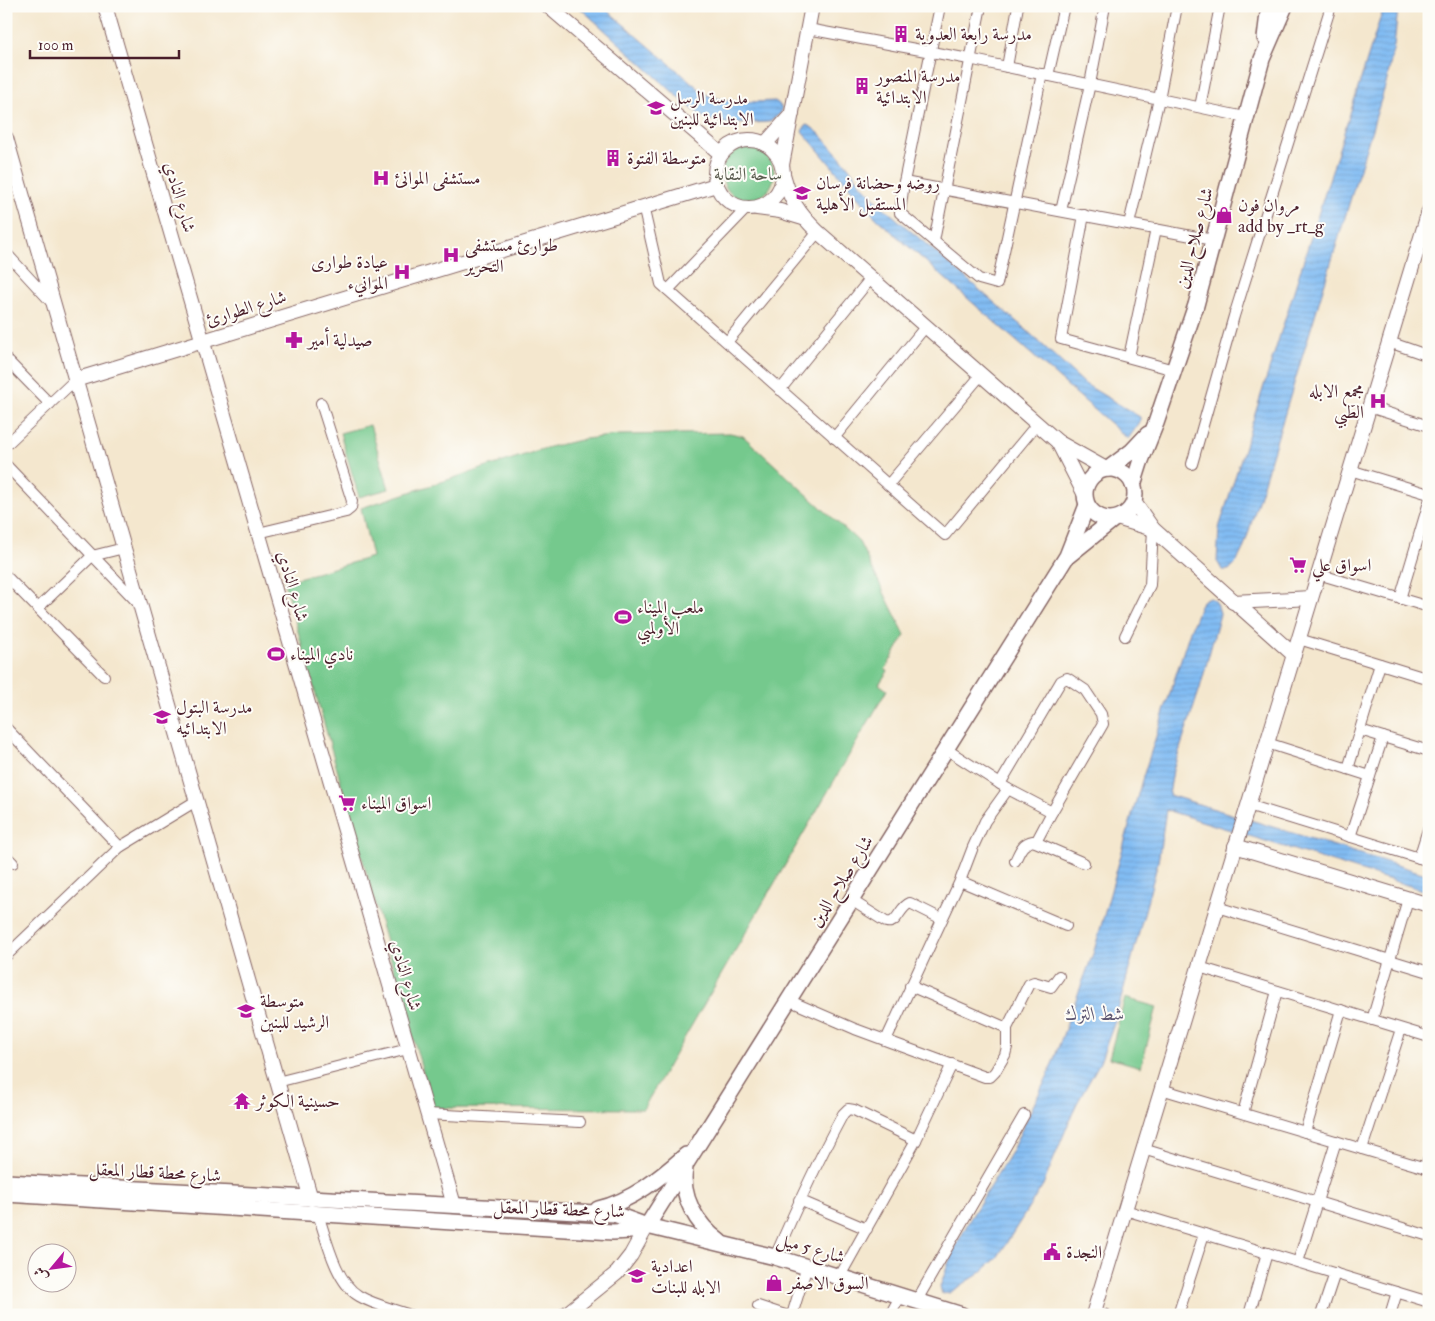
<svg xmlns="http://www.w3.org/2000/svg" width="1435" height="1321" font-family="'IM FELL Double Pica',Amiri,serif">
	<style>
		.garden { fill: #74c98d; stroke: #5f745c }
		.water { fill: url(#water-rules); stroke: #666e8f }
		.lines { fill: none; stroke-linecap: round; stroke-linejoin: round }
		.street-casing { stroke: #866564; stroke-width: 12 }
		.secondary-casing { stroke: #866564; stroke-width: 16 }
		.primary-casing { stroke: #866564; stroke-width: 18 }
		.street { stroke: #fff; stroke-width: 10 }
		.secondary { stroke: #fff; stroke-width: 14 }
		.primary { stroke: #fff; stroke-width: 15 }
		.labels { text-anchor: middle; stroke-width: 4; stroke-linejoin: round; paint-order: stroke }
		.poi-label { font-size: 18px; fill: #4a1f2b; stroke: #fdfcf7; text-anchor: start }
		.park-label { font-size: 18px; fill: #595a4d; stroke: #fdfcf7 }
		.street-label { font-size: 18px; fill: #4a1f2b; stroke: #fdfcf7 }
		.water-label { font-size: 19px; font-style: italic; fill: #5d5671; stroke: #fdfcf7 }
	</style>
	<defs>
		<pattern id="water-rules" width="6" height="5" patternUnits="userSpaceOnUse" patternTransform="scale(1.25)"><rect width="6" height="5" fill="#81bcf3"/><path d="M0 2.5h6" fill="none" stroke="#71a1d0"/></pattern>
	</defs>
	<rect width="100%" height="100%" fill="#fdfcf7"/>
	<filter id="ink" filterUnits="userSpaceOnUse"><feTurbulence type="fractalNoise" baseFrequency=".02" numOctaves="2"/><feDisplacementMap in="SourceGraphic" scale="10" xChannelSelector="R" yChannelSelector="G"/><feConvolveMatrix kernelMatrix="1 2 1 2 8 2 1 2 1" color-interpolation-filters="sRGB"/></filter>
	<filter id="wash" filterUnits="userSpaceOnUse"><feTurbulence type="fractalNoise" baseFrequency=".0096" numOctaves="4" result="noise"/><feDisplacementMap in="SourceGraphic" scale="20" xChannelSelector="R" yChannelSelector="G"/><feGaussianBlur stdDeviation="1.12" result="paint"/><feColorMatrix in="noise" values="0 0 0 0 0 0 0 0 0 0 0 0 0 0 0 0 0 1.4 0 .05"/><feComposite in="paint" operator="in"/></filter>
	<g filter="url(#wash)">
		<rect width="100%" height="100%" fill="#f4e7ce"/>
		<g class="garden">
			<circle cx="748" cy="174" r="26"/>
			<path d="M370 425 389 489 359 497 340 433Z"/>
			<path d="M730 433 743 436 859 542 905 635 885 670 888 671 879 684 887 690 643 1109 433 1108 284 582 372 557 361 508 549 447 585 439 619 435Z"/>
			<path d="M1125 998 1157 1007 1141 1067 1109 1058Z"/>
		</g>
		<g class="water">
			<path d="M578 6H602L705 94C728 104 751 102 775 101L779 104 782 109 781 113 769 122 736 124 723 123 706 119 686 104Z"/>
			<path d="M1384 6H1397L1398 9 1394 46 1387 80 1244 547 1237 561 1229 570H1222L1217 561 1219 528Z"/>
			<path d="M806 125 810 126 820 134 848 166 862 185 884 208 1024 328 1085 384 1140 417V422L1128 439 876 218 802 131Z"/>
			<path d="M1207 598C1217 598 1218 605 1220 614L1200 688 1173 770 1169 795 1429 875V892L1166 810 1158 862 1115 1021 1100 1062 1076 1105 1043 1185 997 1258 979 1274 949 1293 942 1294 940 1287 951 1256 970 1219 1011 1152 1048 1075 1094 951 1142 780 1190 631 1202 601Z"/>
		</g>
	</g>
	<g filter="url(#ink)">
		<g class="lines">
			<g class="street-casing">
				<g id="street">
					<path d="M940 6 904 182 900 213 979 279 997 284 1042 74"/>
					<path d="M808 29 969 59 1245 117"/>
					<path d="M1007 67 1018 6"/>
					<path d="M1048 76 1064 6"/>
					<path d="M1200 107 1220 6"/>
					<path d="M904 182 1213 240"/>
					<path d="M643 206 661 284 945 535 1037 424"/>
					<path d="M1061 211 1090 84 1105 6"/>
					<path d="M1084 215 1061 339 1174 370"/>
					<path d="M1129 224 1159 99 1177 6"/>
					<path d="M934 241 981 6"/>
					<path d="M6 253 53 304"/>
					<path d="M668 290 746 209"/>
					<path d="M727 342 818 232"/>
					<path d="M1389 342 1429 356"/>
					<path d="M1129 357 1156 229"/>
					<path d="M6 359 50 404"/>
					<path d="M780 390 871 278"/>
					<path d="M1369 407 1429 426"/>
					<path d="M834 438 926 326"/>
					<path d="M6 445 75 380"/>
					<path d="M1192 464 1234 316 1331 6"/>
					<path d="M6 465 140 605"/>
					<path d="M1350 470 1429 494"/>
					<path d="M888 485 981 375"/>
					<path d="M258 533 346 512 351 508 352 501 321 403"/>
					<path d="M1318 574 1429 607"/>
					<path d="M6 576 104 676"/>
					<path d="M1400 599 1429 502"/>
					<path d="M38 608 92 556 124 548"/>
					<path d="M1125 636 1150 585 1153 529"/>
					<path d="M1299 639 1429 679"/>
					<path d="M6 728 120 847"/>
					<path d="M1360 730 1429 751"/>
					<path d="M1267 743 1370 776"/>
					<path d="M946 749 1008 789 1052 812"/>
					<path d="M1348 769 1380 664"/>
					<path d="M1000 784 1061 681 1067 678 1085 690 1101 714 1103 724 1052 812 1036 842"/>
					<path d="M1248 805 1429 861"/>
					<path d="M1350 837 1383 737"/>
					<path d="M6 856 13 863"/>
					<path d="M1419 858 1429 826"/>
					<path d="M1015 861C1020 851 1022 843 1033 841L1084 863"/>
					<path d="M960 881 1066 926"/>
					<path d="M851 900 886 922C898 925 899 907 910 903L942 919"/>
					<path d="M1217 907 1429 972"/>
					<path d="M6 956 120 847 196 801"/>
					<path d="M1199 967 1429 1037"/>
					<path d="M910 986 1007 1028"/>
					<path d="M788 1000 855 1029 985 1077H990L995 1072 1005 1055 1007 1047V1028L1029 984 1034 982 1051 987 1059 976"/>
					<path d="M1372 1020 1408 899"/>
					<path d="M886 1040 960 881 973 847 985 821 1008 789"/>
					<path d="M277 1082 408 1049"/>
					<path d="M1161 1089 1429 1169"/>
					<path d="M1243 1113 1277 991"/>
					<path d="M427 1114 580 1122"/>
					<path d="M1305 1132 1341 1010"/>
					<path d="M1143 1149 1429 1236"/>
					<path d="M1362 1149 1401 1029"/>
					<path d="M1425 1168 1429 1157"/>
					<path d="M799 1200 867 1229"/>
					<path d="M1125 1210 1429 1302"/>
					<path d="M318 1214C326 1238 336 1283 359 1296 374 1305 394 1309 410 1315"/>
					<path d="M775 1257C796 1208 818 1160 843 1114L848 1109 854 1110 916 1140"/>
					<path d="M1298 1262 1336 1141"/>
					<path d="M840 1276 916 1140 952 1064"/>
					<path d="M917 1300 1024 1115"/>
					<path d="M758 1306 785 1315"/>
					<path d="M1094 1311 1106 1315"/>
					<path d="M792 1315 807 1266"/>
					<path d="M890 1315 901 1295"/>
					<path d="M1178 1315 1204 1234"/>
					<path d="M1249 1315 1267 1253"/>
					<path d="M1321 1315 1335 1273"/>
					<path d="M1390 1315 1397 1292"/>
				</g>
			</g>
			<g class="secondary-casing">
				<g id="secondary">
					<path d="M105 6 454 1205"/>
					<path d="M548 6 721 154"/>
					<path d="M6 138 311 1199"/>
					<circle cx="749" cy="174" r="34"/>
					<path d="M765 144 792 114"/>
					<path d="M782 165 812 6"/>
					<path d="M783 174C790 200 798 213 818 232L1058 442 1106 469"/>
					<path d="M757 208 780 211 803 218"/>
					<path d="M75 380 716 185"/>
					<path d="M1058 442 1084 493"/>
					<path d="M1134 502 1153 529 1294 655"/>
					<path d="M1117 518 1153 529"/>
					<path d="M1233 602 1311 598"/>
					<path d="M1235 846 1429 905"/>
					<path d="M565 1315 617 1273 631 1255 647 1226"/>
					<path d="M1093 1315 1429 211"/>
				</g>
			</g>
			<g class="primary-casing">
				<g id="primary">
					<path d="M1265 38 1269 6"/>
					<circle cx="1110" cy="494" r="25"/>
					<path d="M1108 469 1132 451 1148 434"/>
					<path d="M1133 485 1140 463 1156 423 1196 305 1262 59 1285 6"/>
					<path d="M1068 556 1114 519"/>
					<path d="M685 1167C680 1197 696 1224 720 1242"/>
					<path d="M6 1182 614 1214 647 1226 775 1257 962 1315"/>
					<path d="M6 1194 613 1232 630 1231 647 1226"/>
					<path d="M598 1209C632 1201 660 1178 686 1155"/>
					<path d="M647 1226 1067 556 1087 505"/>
				</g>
			</g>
			<use href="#street" class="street"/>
			<use href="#secondary" class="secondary"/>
			<use href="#primary" class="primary"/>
		</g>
	</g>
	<defs>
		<g id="building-bare" transform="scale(1.35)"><path d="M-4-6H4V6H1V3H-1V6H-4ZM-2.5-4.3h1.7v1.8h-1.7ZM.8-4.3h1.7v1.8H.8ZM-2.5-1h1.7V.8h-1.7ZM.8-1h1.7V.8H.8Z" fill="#b5179e" stroke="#fdfcf7" stroke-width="2.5" paint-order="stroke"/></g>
		<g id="school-bare" transform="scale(1.35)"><path d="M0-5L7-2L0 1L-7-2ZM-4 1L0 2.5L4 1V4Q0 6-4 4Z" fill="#b5179e" stroke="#fdfcf7" stroke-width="2.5" paint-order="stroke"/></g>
		<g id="hospital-bare" transform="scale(1.35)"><path d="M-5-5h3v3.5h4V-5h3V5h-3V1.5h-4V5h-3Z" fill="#b5179e" stroke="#fdfcf7" stroke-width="2.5" paint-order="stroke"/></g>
		<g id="shop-bare" transform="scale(1.35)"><path d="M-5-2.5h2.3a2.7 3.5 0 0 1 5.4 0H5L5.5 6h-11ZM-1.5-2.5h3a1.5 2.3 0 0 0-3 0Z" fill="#b5179e" stroke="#fdfcf7" stroke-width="2.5" paint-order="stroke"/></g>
		<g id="pharmacy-bare" transform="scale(1.35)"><path d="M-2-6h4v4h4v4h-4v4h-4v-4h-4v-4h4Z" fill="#b5179e" stroke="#fdfcf7" stroke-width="2.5" paint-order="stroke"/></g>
		<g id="supermarket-bare" transform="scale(1.35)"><path d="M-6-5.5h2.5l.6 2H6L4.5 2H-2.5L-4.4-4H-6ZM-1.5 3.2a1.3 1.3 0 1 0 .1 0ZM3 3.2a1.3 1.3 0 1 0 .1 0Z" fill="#b5179e" stroke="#fdfcf7" stroke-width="2.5" paint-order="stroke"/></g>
		<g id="stadium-bare" transform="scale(1.35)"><path d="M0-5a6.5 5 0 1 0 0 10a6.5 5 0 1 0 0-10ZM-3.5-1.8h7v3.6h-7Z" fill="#b5179e" stroke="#fdfcf7" stroke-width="2.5" paint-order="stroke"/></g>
		<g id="temple-bare" transform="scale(1.35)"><path d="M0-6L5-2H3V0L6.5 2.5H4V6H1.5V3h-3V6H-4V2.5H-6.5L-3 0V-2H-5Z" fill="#b5179e" stroke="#fdfcf7" stroke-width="2.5" paint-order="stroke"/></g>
		<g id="civic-bare" transform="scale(1.35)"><path d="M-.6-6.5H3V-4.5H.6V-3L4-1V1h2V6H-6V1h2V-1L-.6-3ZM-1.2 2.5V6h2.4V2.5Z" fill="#b5179e" stroke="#fdfcf7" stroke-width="2.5" paint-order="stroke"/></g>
	</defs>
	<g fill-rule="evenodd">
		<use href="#building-bare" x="901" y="34"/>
		<use href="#building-bare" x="862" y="86"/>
		<use href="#school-bare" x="656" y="108"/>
		<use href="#building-bare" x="613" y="158"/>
		<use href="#hospital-bare" x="381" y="178"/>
		<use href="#school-bare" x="802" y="193"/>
		<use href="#shop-bare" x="1224" y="215"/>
		<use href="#hospital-bare" x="451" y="255"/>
		<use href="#hospital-bare" x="402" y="272"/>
		<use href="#pharmacy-bare" x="294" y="340"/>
		<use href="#hospital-bare" x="1378" y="401"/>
		<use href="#supermarket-bare" x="1298" y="565"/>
		<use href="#stadium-bare" x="623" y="617"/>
		<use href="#stadium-bare" x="276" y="654"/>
		<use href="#school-bare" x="162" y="717"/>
		<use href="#supermarket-bare" x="347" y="803"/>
		<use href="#school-bare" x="246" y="1011"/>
		<use href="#temple-bare" x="242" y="1101"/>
		<use href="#civic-bare" x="1052" y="1252"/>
		<use href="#school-bare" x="637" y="1276"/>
		<use href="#shop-bare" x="774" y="1283"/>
	</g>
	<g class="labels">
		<g class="poi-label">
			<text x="915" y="40">مدرسة رابعة العدوية</text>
			<text x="876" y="82">مدرسة المنصور<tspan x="876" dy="21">الابتدائية</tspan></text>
			<text x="670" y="104">مدرسة الرسل<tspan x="670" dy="21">الابتدائية للبنين</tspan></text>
			<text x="627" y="164">متوسطة الفتوة</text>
			<text x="395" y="184">مستشفى الموانئ</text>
			<text x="816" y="189">روضه وحضانة فرسان<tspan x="816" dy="21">المستقبل الأهلية</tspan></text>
			<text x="1238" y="211">مروان فون<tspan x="1238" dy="21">add by _rt_g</tspan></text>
			<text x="465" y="251">طوارئ مستشفى<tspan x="465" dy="21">التحرير</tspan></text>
			<text x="388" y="268" text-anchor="end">عيادة طوارى<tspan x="388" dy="21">الموانيء</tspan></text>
			<text x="308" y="346">صيدلية أمير</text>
			<text x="1364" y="397" text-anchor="end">مجمع الابله<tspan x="1364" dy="21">الطبي</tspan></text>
			<text x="1312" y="571">اسواق علي</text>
			<text x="637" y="613">ملعب الميناء<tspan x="637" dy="21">الأولمبي</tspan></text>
			<text x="290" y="660">نادي الميناء</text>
			<text x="176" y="713">مدرسة البتول<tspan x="176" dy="21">الابتدائيه</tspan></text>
			<text x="361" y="809">اسواق الميناء</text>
			<text x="260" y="1007">متوسطة<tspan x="260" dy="21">الرشيد للبنين</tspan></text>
			<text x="256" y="1107">حسينية الكوثر</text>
			<text x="1066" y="1258">النجدة</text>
			<text x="651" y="1272">اعدادية<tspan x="651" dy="21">الابله للبنات</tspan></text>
			<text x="788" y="1289">السوق الاصفر</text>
		</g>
		<g class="park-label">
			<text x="748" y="180">ساحة النقابة</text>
		</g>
		<g class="street-label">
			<text transform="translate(180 197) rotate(74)" y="6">شارع النادي</text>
			<text transform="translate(1194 238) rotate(-75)" y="6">شارع صلاح الدين</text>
			<text transform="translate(246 308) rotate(-17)" y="6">شارع الطوارئ</text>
			<text transform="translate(293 586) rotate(74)" y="6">شارع النادي</text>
			<text transform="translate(841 881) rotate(-58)" y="6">شارع صلاح الدين</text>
			<text transform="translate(406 975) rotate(74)" y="6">شارع النادي</text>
			<text transform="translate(155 1172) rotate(3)" y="6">شارع محطة قطار المعقل</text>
			<text transform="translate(559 1209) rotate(2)" y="6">شارع محطة قطار المعقل</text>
			<text transform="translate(811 1248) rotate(16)" y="6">شارع 5 ميل</text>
		</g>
		<g class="water-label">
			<text x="1095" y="1020">شط الترك</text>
		</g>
	</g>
	<rect width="1435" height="1321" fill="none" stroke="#fdfcf7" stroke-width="25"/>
	<g transform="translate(52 1268) rotate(241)"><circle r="24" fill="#fdfcf7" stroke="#b5a4a5"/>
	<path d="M0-4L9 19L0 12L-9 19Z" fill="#b5179e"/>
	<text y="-8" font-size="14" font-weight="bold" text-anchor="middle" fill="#4a1f2b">ش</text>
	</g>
	<path d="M30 50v8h149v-8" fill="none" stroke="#4a1f2b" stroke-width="2.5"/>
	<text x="38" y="50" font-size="15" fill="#4a1f2b" stroke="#fdfcf7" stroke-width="4" paint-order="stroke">100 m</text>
</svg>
